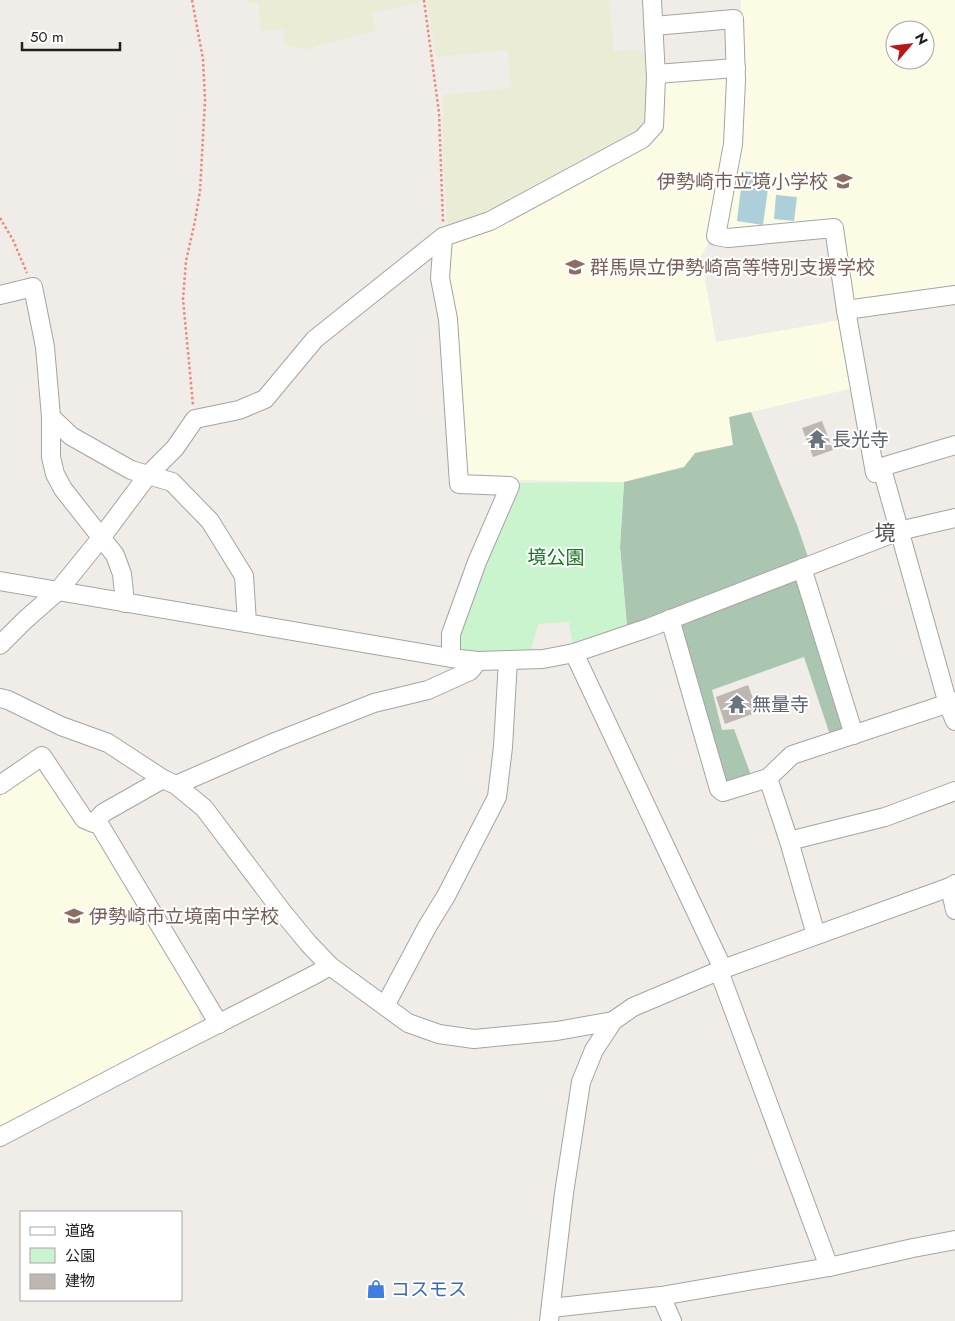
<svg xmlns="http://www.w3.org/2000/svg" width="955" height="1321" font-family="Jost,'Noto Sans JP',sans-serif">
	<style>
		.education { fill: #fcfce5; fill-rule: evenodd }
		.farmland { fill: #eaecd5 }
		.cemetery { fill: #abc6b0 }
		.park { fill: #caf4ce }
		.water { fill: #adcfd9 }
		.building { fill: #bdb6b1 }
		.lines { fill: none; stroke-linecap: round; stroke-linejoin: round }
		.minor-casing { stroke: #a4a4a4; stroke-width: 20 }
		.path { stroke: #ec897d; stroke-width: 2.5; stroke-dasharray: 2.5 2.5; stroke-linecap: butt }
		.minor { stroke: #fff; stroke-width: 18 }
		.labels { text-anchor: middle; stroke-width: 4; stroke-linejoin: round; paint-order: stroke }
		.education-label { font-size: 19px; fill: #785e54; stroke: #fff; text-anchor: start }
		.worship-label { font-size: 19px; fill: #5b616d; stroke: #fff; text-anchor: start }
		.park-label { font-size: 19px; fill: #187520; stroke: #fff }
		.shop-label { font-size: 19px; fill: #366cbe; stroke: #fff; text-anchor: start }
		.quarter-label { font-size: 21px; fill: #535353; stroke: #fff }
	</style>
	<rect width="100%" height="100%" fill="#f0ede8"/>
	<g class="education">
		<path d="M741 0H955V288L851 301 838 221 724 231ZM895 30H925V60H895Z"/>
		<path d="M728 74 727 147 710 240 701 256 716 342 841 320 853 388 730 417 733 445 695 453 684 467 624 482 463 479 445 278 449 242 661 79Z"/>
		<path d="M39 763 99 833 197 999 201 1025 0 1132V790Z"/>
	</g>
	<g class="farmland">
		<path d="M247 0H418V3L372 13 376 31 307 49 285 45 282 29 261 31 258 2 248 3Z"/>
		<path d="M427 0H609L614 51 651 50V123L506 211 448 230 443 163V95L511 88 507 50 436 57Z"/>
	</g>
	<g class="cemetery">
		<path d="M751 412 797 525 808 557 627 627 620 547 624 482 684 467 695 453 733 445 729 417Z"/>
		<path d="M800 575 850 733 831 738 804 657 712 690 722 730 734 729 752 778 724 788 674 625Z"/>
	</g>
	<path class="park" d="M624 482 620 547 627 627 573 648 569 622 538 624 530 654 460 653 457 632 516 483Z"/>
	<g class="water">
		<path d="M743 171 770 174 763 225 737 221Z"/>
		<path d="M776 195 797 197 794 221 774 219Z"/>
	</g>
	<g class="building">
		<path d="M822 421 833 450 813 457 802 428Z"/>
		<path d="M748 685 758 712 725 724 716 697Z"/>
	</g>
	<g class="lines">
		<g class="minor-casing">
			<g id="minor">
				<path d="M654 26 734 19 736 80 733 144 716 236 728 238 834 228 846 310"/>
				<path d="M656 74 736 68"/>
				<path d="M443 237 440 278 448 319 459 484 510 486 477 562 451 634V658"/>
				<path d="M0 295 33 287 45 347 51 417V457L55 474 63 489 115 555 122 574 125 603"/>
				<path d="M955 295 846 310 875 473 882 469 948 704 955 721"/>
				<path d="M51 417 71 436 131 470 172 482 210 521 244 576 247 623"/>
				<path d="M882 469 885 466 955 445"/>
				<path d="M802 568 854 735"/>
				<path d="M0 581 451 658 478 661 543 659 574 653 648 628 899 531 955 518"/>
				<path d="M670 619 719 789 723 792 768 778"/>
				<path d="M0 645 25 620 58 591 101 538 148 475 175 448 195 419 239 410 265 399 315 339 443 237 490 221 642 139 654 126 656 78 652 0"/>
				<path d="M574 653 723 969"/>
				<path d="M0 698 8 700 61 726 108 743 163 779 176 785 204 808 281 910 308 943 330 966 408 1023 439 1034 474 1039 557 1031 613 1021"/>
				<path d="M0 785 42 756 84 819 91 822 99 824 219 1024"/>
				<path d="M176 785 275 742 374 703 428 690 470 671 478 661"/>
				<path d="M94 823 103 813 163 779"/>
				<path d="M789 841 885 817 955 791"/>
				<path d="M950 887 955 910"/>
				<path d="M816 935 789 841 768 778 792 755 955 701"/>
				<path d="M719 971 829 1267"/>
				<path d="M385 1006 427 927 446 896 497 797 503 747 508 660"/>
				<path d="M0 1137 145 1061 314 975 330 966"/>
				<path d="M661 1296 672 1321"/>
				<path d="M551 1308 661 1296 829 1267 913 1248 955 1240"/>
				<path d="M549 1321 564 1193 581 1082 594 1050 613 1021 633 1007 723 969 950 887 955 884"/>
			</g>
		</g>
		<g class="path">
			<path d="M192 0 203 59 205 100 200 191 195 221 186 261 183 299 193 405"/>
			<path d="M424 0 439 113 443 222"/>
			<path d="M0 218 13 240 27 273"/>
		</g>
		<use href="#minor" class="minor"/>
	</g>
	<defs>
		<g id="school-bare" transform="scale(1.5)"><path d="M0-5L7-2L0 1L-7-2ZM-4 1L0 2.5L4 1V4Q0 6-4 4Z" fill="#8d6e63" stroke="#fff" stroke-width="2.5" paint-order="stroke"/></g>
		<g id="temple-bare" transform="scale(1.5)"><path d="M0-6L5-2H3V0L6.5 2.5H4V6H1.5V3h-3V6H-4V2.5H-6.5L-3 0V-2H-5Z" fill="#6b7280" stroke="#fff" stroke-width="2.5" paint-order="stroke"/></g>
		<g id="shop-bare" transform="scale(1.5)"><path d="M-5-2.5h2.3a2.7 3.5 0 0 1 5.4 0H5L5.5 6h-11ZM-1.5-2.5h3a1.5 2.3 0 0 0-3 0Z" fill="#3f7fe0" stroke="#fff" stroke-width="2.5" paint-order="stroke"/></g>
	</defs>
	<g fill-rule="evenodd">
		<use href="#school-bare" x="843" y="181"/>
		<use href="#school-bare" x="575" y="267"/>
		<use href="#temple-bare" x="817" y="439"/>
		<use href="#temple-bare" x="737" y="704"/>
		<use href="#school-bare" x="74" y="916"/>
		<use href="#shop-bare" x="376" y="1289"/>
	</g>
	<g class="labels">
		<g class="education-label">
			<text x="828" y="188" text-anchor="end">伊勢崎市立境小学校</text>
			<text x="590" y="274">群馬県立伊勢崎高等特別支援学校</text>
			<text x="89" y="923">伊勢崎市立境南中学校</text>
		</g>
		<g class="worship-label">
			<text x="832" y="446">長光寺</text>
			<text x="752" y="711">無量寺</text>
		</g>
		<g class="park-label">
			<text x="556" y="564">境公園</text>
		</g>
		<g class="shop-label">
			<text x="391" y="1296">コスモス</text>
		</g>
		<g class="quarter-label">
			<text x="885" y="540">境</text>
		</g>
	</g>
	<rect x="20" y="1211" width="162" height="90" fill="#ffffff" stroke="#a6a6a6"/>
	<rect x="30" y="1227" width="25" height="8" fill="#ffffff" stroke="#a6a6a6"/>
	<text x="65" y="1236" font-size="15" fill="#202020">道路</text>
	<rect x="30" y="1248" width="25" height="15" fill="#caf4ce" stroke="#a6a6a6"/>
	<text x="65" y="1261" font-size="15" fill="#202020">公園</text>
	<rect x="30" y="1274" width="25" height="15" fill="#bdb6b1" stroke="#a6a6a6"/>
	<text x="65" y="1286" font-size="15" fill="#202020">建物</text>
	<g transform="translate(910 45) rotate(62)"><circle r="24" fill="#ffffff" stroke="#a6a6a6"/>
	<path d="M0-4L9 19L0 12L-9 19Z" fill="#bb1615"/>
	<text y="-8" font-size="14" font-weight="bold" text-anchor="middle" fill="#202020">N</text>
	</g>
	<path d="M22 42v8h98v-8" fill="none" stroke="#202020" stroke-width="2.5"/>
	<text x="30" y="42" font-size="15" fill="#202020" stroke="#ffffff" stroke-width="4" paint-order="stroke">50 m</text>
</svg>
